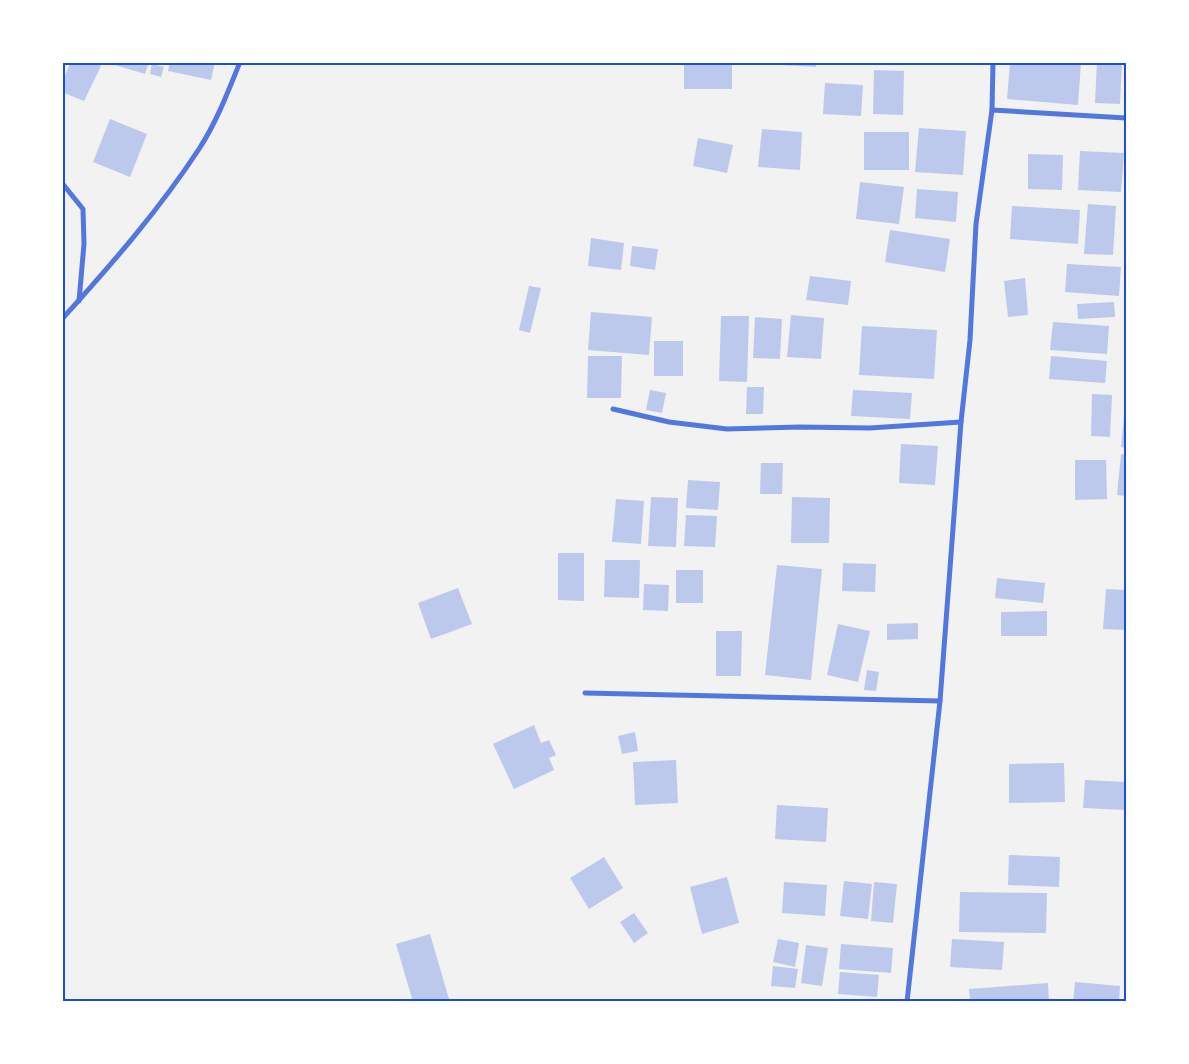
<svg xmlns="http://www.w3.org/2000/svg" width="1189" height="1064" font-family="'Exo 2',sans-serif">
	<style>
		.building { fill: #bdc9ec }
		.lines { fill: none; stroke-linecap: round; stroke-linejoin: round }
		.minor { stroke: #5277de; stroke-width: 5 }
		.neatline { fill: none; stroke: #1d4ed8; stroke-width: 2 }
	</style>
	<rect width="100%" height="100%" fill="#f2f2f2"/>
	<g class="building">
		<path d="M71 62H93L101 66 84 101 62 92V82Z"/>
		<path d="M116 62H149L145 74 115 65Z"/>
		<path d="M170 62H215L211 80 168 71Z"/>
		<rect x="684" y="62" width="48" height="27"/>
		<path d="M766 62H816V67L766 64Z"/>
		<path d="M1010 62H1081L1078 105 1007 99Z"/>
		<path d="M1097 62H1122L1120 104 1095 103Z"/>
		<path d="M152 64 164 67 161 77 150 74Z"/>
		<path d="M874 70 904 71 903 115 873 114Z"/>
		<path d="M825 83 863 85 861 116 823 114Z"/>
		<path d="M110 119 147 134 130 177 93 162Z"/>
		<path d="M919 128 966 131 963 175 915 172Z"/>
		<path d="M762 129 802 132 800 170 758 167Z"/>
		<rect x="864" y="132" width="45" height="38"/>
		<path d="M698 138 733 145 727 173 693 166Z"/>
		<path d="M1080 151 1124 153 1121 192 1078 190Z"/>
		<path d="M1028 154 1063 155 1062 190 1028 189Z"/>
		<path d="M860 182 904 187 899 224 856 219Z"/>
		<path d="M917 189 958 192 956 222 915 218Z"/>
		<path d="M1088 204 1116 206 1113 255 1084 254Z"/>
		<path d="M1012 206 1080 210 1078 244 1010 239Z"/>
		<path d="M890 230 950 239 945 272 885 262Z"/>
		<path d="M591 238 624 243 621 270 588 266Z"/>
		<path d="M632 246 658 249 655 270 630 266Z"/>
		<path d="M1067 264 1121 267 1119 296 1065 292Z"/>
		<path d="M810 276 851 281 848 305 806 300Z"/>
		<path d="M1025 278 1028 315 1008 317 1004 281Z"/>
		<path d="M529 286 541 288 530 333 519 330Z"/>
		<path d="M1114 302 1115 317 1078 319 1077 304Z"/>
		<path d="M591 312 652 317 649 355 588 350Z"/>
		<path d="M791 315 824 318 821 359 787 357Z"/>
		<path d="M721 316H749L747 382 719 381Z"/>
		<path d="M755 317 782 319 780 359 753 358Z"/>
		<path d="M1053 322 1109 326 1107 354 1050 350Z"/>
		<path d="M862 326 937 330 934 379 859 375Z"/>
		<rect x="654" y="341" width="29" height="35"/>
		<path d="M588 356H622L621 398H587Z"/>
		<path d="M1051 356 1107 361 1105 383 1049 379Z"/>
		<path d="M747 387H764L763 414H746Z"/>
		<path d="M650 390 666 393 662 413 646 410Z"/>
		<path d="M853 390 912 393 910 419 851 416Z"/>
		<path d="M1092 394 1112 395 1110 437 1091 436Z"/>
		<path d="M1125 405H1126V448L1121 447Z"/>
		<path d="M901 444 938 446 935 485 899 483Z"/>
		<path d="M1121 454 1126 455V496L1117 495Z"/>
		<path d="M1075 460H1106L1107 499 1075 500Z"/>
		<path d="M761 463H783L782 494H760Z"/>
		<path d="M688 480 720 482 718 510 686 508Z"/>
		<path d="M651 497 678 498 676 547 648 546Z"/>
		<path d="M792 497 830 498 829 543H791Z"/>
		<path d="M616 499 644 501 641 544 612 542Z"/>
		<path d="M686 515 717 516 715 547 684 546Z"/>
		<path d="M558 553H584V601L558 600Z"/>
		<path d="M605 560H640L639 598 604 597Z"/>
		<path d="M843 563 876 564 875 592 842 591Z"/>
		<path d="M777 565 822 569 811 680 765 675Z"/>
		<rect x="676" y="570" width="27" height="33"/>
		<path d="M997 578 1045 583 1043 603 995 598Z"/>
		<path d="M644 584 669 585 668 611 643 610Z"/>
		<path d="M458 588 472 624 431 639 418 603Z"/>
		<path d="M1106 589 1126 590V630L1103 629Z"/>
		<path d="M1047 611V636H1001V612Z"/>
		<path d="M918 623V639L887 640V624Z"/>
		<path d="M838 624 870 631 858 682 827 675Z"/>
		<path d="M716 631H742L741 676H716Z"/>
		<path d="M867 670 879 672 876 691 864 690Z"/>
		<path d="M534 725 541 743 549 740 556 755 549 758 554 770 514 789 493 744Z"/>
		<path d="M635 732 638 751 622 754 618 736Z"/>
		<path d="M676 760 678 803 635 805 633 762Z"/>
		<path d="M1064 763 1065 802 1009 803V764Z"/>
		<path d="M1085 780 1126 782V810L1083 808Z"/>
		<path d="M777 805 828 808 826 842 775 839Z"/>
		<path d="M1009 855 1060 857 1059 887 1008 885Z"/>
		<path d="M604 857 623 888 589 909 570 878Z"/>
		<path d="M727 877 739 923 702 934 690 887Z"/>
		<path d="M844 881 872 884 868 919 840 916Z"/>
		<path d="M784 882 827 885 825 916 782 913Z"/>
		<path d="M874 882 897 884 893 923 871 921Z"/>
		<path d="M960 892 1047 893 1046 933 959 932Z"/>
		<path d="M634 913 648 933 634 943 620 922Z"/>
		<path d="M430 934 449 999 440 1002H413L396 944Z"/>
		<path d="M778 939 799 943 795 967 773 962Z"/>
		<path d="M952 939 1004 942 1002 970 950 967Z"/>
		<path d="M841 944 893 948 891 973 839 969Z"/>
		<path d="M806 945 828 948 822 986 801 983Z"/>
		<path d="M773 966 798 969 795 988 771 986Z"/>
		<path d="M840 972 879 975 877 997 838 994Z"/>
		<path d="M1075 982 1120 986 1119 1002H1073Z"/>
		<path d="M1048 983 1049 1002H970L969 989Z"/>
	</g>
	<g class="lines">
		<g class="minor">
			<path d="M992 110 1126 118"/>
			<path d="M62 183 83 209 84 244 79 301"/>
			<path d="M62 319C111 265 159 210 199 149 216 123 228 92 240 62"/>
			<path d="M613 409 669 422 727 429 800 427 870 428 961 422"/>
			<path d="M585 693 940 701"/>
			<path d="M907 1002 940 701 961 422 970 340 976 224 992 110 993 62"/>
		</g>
	</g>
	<rect width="1189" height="1064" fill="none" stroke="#ffffff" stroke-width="128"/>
	<rect x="64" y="64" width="1061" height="936" class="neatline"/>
</svg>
